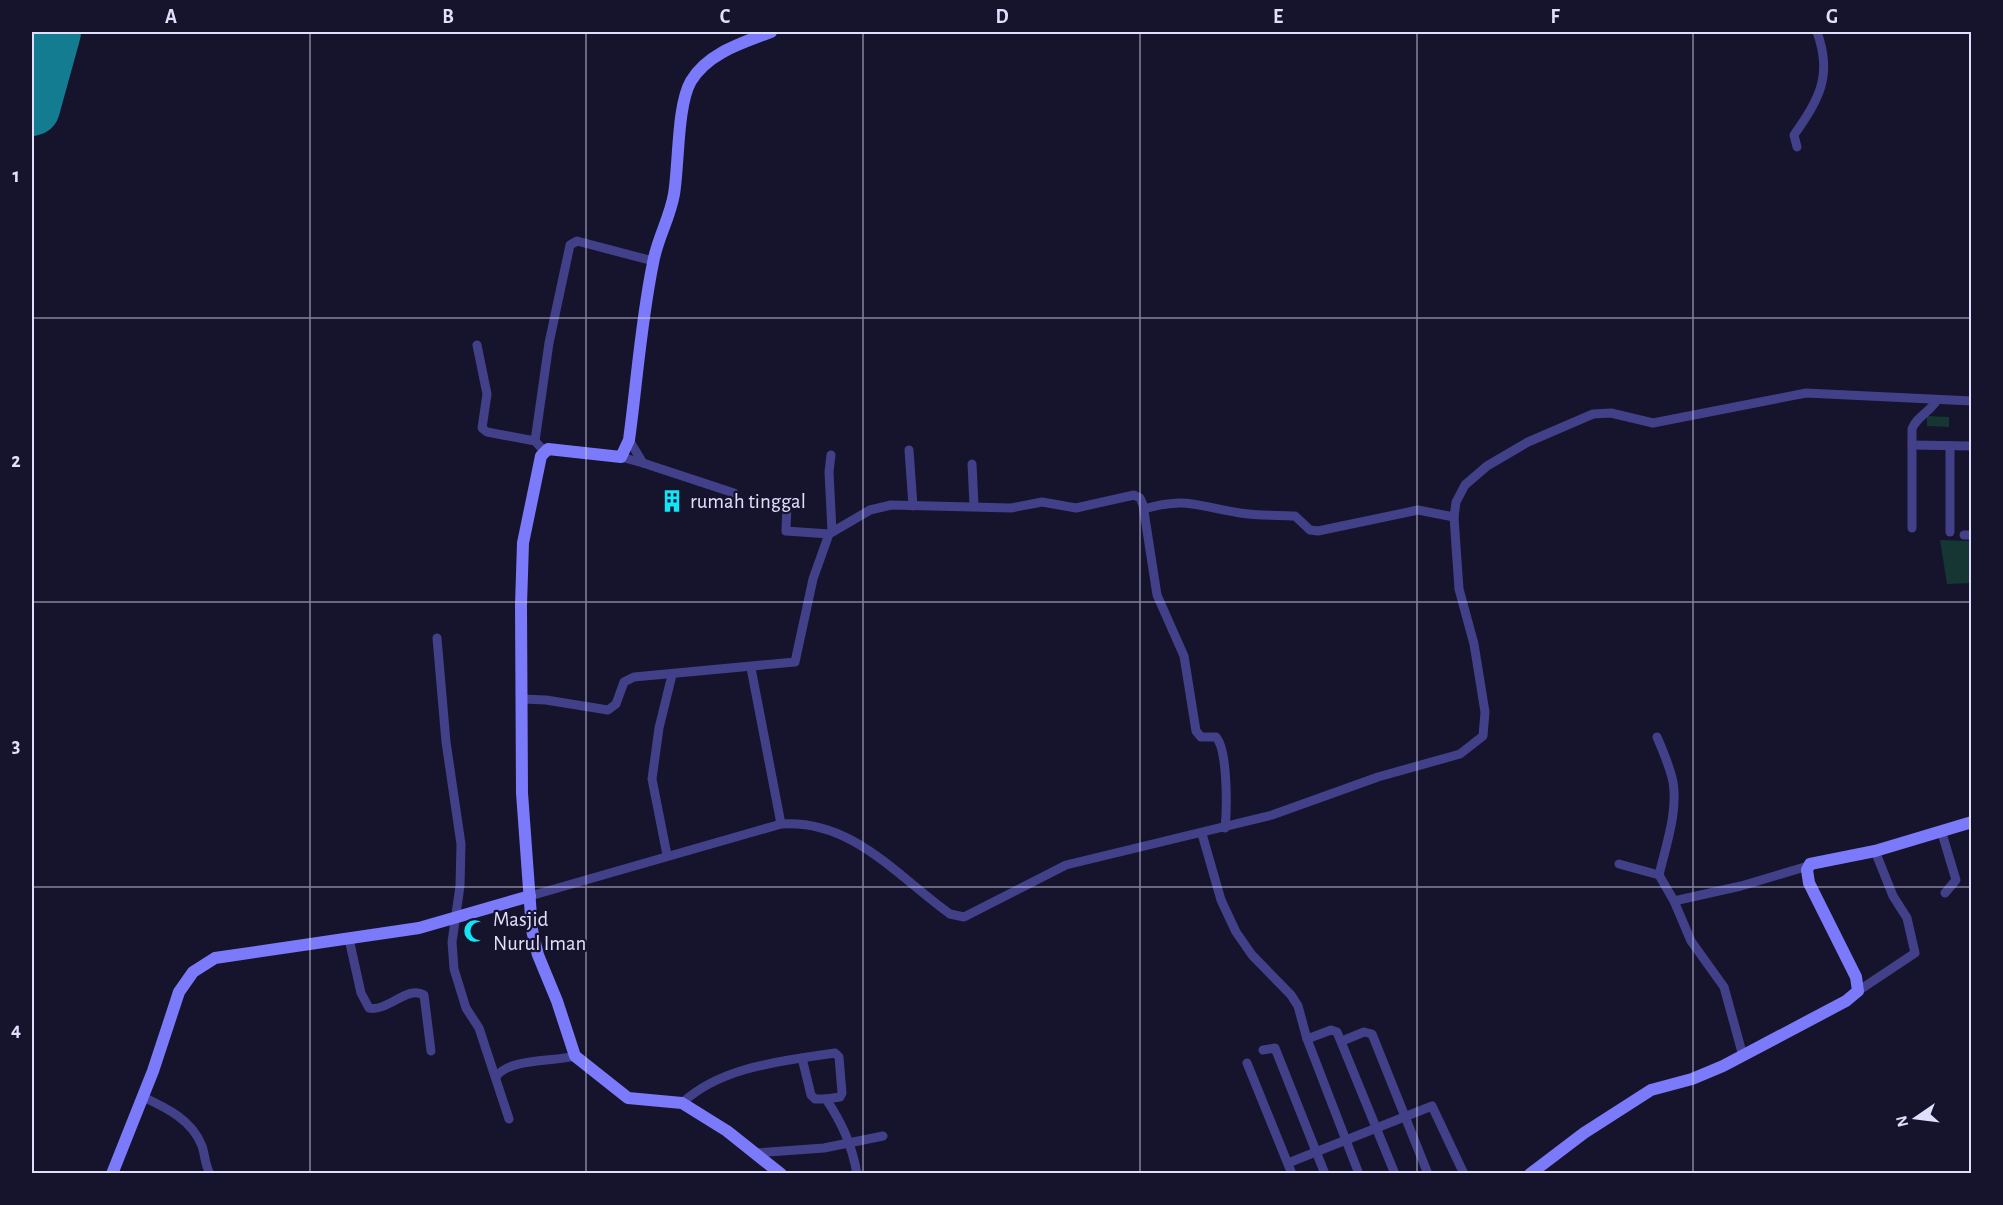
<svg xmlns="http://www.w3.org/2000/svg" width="2003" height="1205" font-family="'Alegreya Sans',sans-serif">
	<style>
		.green { fill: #163634 }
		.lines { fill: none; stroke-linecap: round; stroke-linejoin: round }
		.taxiway { stroke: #147c91; stroke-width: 22 }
		.runway { stroke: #147c91; stroke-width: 56 }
		.street { stroke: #414089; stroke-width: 9 }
		.secondary { stroke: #7a7afa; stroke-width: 12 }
		.grid { fill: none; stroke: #e1dffe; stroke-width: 1.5; stroke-opacity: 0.55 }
		.labels { text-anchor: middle; stroke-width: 4.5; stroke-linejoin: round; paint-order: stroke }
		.poi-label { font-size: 21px; fill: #e1dffe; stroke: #16132c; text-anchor: start }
		.neatline { fill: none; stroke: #e1dffe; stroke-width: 2 }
		.grid-label { font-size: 20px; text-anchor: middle; font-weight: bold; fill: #e1dffe }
	</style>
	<rect width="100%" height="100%" fill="#16132c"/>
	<g class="green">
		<path d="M1927 416 1949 417V427L1927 426Z"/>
		<path d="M1940 540 1971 541V583L1947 584Z"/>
	</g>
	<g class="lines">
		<path class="taxiway" d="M45 32 48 48"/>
		<path class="runway" d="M32 108 53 32"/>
		<g class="street">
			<path d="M1797 147 1794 135C1819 99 1833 76 1817 32"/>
			<path d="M477 345 487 394 482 428 487 432 535 441 544 451"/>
			<path d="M629 440 643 463 734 493"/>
			<path d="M535 441 549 343 570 245 577 241 653 261"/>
			<path d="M1912 445 1972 446"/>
			<path d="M1950 446V532"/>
			<path d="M909 450 913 506"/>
			<path d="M831 455 829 472 832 531"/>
			<path d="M621 457 643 463"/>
			<path d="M972 464 974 505"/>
			<path d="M787 503 786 531 829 534"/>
			<path d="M1144 509C1188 496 1198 507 1240 513 1258 516 1277 515 1295 516L1310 530 1318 531 1418 510 1454 517"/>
			<path d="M1912 528V429C1916 417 1930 412 1937 400"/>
			<path d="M1964 535H1972"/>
			<path d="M437 638 446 742 461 844 460 886 452 942 454 969 466 1008 479 1028 509 1119"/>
			<path d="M751 668 781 824"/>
			<path d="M523 699 546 700 608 710 616 704 624 682 634 677 795 662 813 579 829 534 870 510 891 505 1011 508 1042 502 1076 508 1134 495 1140 498 1143 505 1157 595 1184 656 1196 731 1201 737H1216C1228 750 1227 810 1225 828"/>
			<path d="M1657 737C1663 751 1670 767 1673 782 1678 812 1666 845 1659 875"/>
			<path d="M1941 830 1956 880 1945 893"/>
			<path d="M1202 834 1221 900 1236 932 1252 955 1291 995 1298 1006 1307 1039 1359 1174"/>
			<path d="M667 855 652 779 659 728 672 675"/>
			<path d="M1619 864 1659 875 1674 901 1741 886 1808 866"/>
			<path d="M530 896 781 824C852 819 897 876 950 914L964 917 1066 865 1272 815 1378 777 1460 754 1483 736 1485 712 1474 644 1459 589 1454 517 1456 502 1465 485 1487 466 1528 442 1593 414 1611 413 1653 423 1806 393 1972 401"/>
			<path d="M1674 901 1691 941 1724 987 1743 1056"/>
			<path d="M349 939 361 993 369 1008C388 1012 407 985 424 995L431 1051"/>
			<path d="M1858 991 1915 953 1907 918 1893 896 1875 851"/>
			<path d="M1307 1039 1331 1030 1337 1032 1395 1174"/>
			<path d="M1342 1041 1364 1032 1372 1034 1428 1174"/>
			<path d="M1263 1050 1275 1048 1325 1174"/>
			<path d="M802 1058 811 1095 815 1099H826C842 1123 852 1145 857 1174"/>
			<path d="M1247 1063 1292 1174"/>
			<path d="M496 1077C508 1058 553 1062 575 1056"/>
			<path d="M143 1097C167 1108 192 1120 202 1146 205 1155 205 1165 210 1174"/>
			<path d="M682 1103C722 1066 783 1061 835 1053L839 1057 842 1093 840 1097 826 1099"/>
			<path d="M756 1153 824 1148 883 1136"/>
			<path d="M1288 1163 1432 1106 1464 1174"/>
		</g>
		<g class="secondary">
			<path d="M771 32C742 43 708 53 691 81 677 105 679 164 674 194 670 218 657 239 653 263 641 321 637 381 629 440L621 457 548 449 541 456 523 543 521 605 522 793 532 930 538 955 557 1001 575 1056 628 1098 682 1103 727 1131 781 1174"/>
			<path d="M112 1174 153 1071 179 992 193 972 215 958 419 928 530 896"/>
			<path d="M1530 1174 1584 1133 1651 1090 1692 1079 1723 1066 1846 1001 1858 991 1856 977 1809 883 1807 870 1810 864 1875 851 1972 822"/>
		</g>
	</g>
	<path class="grid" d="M310 32V1174M586 32V1174M863 32V1174M1140 32V1174M1417 32V1174M1693 32V1174M32 318H1972M32 602H1972M32 887H1972"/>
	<defs>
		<g id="building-bare" transform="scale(1.8)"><path d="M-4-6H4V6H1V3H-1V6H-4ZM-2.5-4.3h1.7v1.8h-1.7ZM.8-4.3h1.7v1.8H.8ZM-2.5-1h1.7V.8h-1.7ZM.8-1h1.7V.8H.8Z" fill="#13e5f6" stroke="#16132c" stroke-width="2.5" paint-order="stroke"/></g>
		<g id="mosque-bare" transform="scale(1.8)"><path d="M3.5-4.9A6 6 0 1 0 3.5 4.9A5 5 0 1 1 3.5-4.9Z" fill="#13e5f6" stroke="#16132c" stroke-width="2.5" paint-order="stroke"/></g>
	</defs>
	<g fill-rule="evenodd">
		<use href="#building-bare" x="672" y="501"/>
		<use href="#mosque-bare" x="475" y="931"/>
	</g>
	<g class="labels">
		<g class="poi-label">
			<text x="690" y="508">rumah tinggal</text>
			<text x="493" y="926">Masjid<tspan x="493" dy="24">Nurul Iman</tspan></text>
		</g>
	</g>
	<rect width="2003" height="1205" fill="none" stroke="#16132c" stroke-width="66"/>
	<g transform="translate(1916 1118) rotate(256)" stroke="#16132c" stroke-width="4.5" paint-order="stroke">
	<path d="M0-4.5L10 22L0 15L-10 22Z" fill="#e1dffe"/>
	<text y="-9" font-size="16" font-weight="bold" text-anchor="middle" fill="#e1dffe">N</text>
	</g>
	<rect x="33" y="33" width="1937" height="1139" class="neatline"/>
	<g class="grid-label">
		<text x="171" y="23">A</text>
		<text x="448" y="23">B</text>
		<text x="725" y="23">C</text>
		<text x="1002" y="23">D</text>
		<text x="1278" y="23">E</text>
		<text x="1555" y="23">F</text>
		<text x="1832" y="23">G</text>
		<text x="16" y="182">1</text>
		<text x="16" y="467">2</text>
		<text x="16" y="752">3</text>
		<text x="16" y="1036">4</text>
	</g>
</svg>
